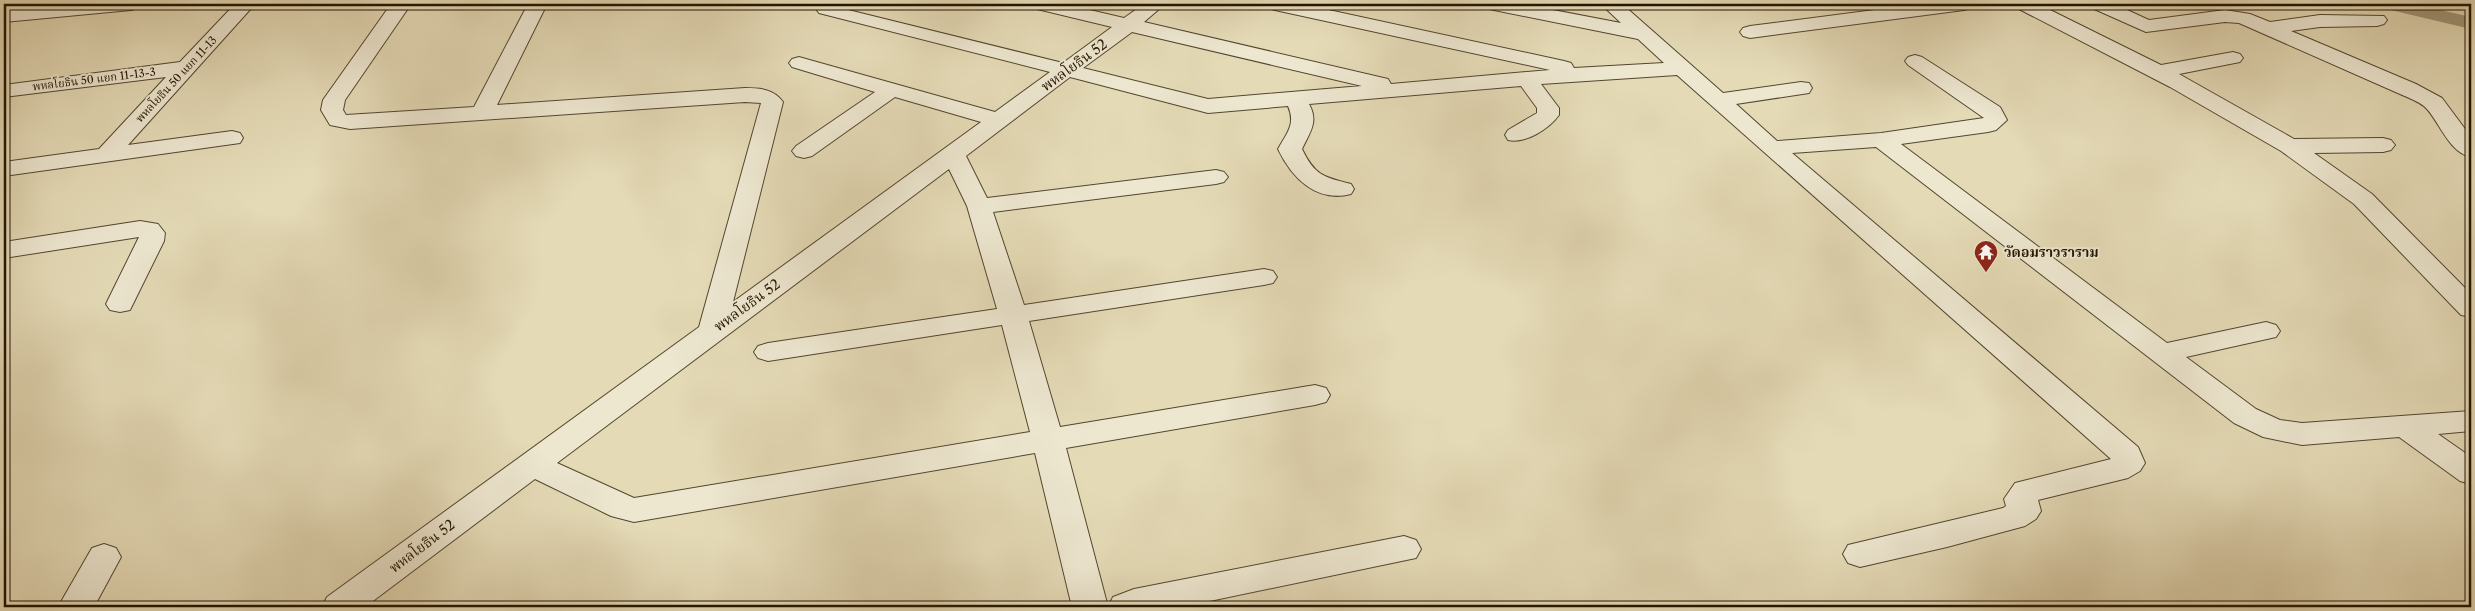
<svg xmlns="http://www.w3.org/2000/svg" width="2475" height="611" font-family="'Libre Caslon Text','Noto Serif Thai',serif">
	<style>
		.lines { fill: none; stroke-linecap: round; stroke-linejoin: round }
		.canal { fill: #a29778; fill-rule: evenodd }
		.street-casing { stroke: #53462e; stroke-width: 2 }
		.street { fill: #ede7d0; fill-rule: evenodd }
		.labels { text-anchor: middle; stroke-width: 4; stroke-linejoin: round; paint-order: stroke }
		.far-street-label { font-size: 11px; fill: #231400; stroke: #ede7d0 }
		.street-label { font-size: 14px; fill: #231400; stroke: #ede7d0 }
		.poi-label { font-size: 14px; font-weight: bold; fill: #231400; stroke: #ede7d0; text-anchor: start }
	</style>
	<rect width="100%" height="100%" fill="#e4dab6"/>
	<filter id="stains"><feTurbulence type="fractalNoise" baseFrequency=".004" numOctaves="4"/><feColorMatrix values="0 0 0 0 .2 0 0 0 0 .09 0 0 0 0 .02 0 0 0 .5 -.17"/></filter>
	<radialGradient id="worn" r=".72"><stop offset=".6" stop-color="#630" stop-opacity="0"/><stop offset="1" stop-color="#630" stop-opacity=".3"/></radialGradient>
	<g class="lines">
		<path class="canal" d="M2379 4H2414L2471 17V29L2382 8Z"/>
		<g class="street-casing">
			<g id="street">
				<path d="M72 4H141L138 8 131 10 4 22V10Z"/>
				<path d="M235 4H255L128 145 232 131 240 133 243 138 240 143 4 176V162L99 149 166 77 4 97V85L180 62Z"/>
				<path d="M391 4H411L345 100 343 110 346 115 474 107 528 4H547L497 105 745 88C760 88 774 89 783 102L733 302 981 122 895 97 812 156 804 158 796 156 792 151 796 146 875 92 792 67 789 63 792 59 799 57 806 59 995 112 1050 72 819 13 816 9 824 4 1063 63 1112 27 1033 8 1031 4H1064L1124 18 1144 4H1165L1144 22 1388 79 1391 84 1550 70 1275 10 1268 8 1265 4H1301L1564 61 1571 63 1574 68 1664 63 1638 39 1494 10 1487 8 1484 4H1522L1621 23 1601 4H1622L1723 93 1801 82 1809 83 1812 88 1809 93 1736 104 1777 141 1881 133 1984 118 1908 65 1905 61 1908 57 1915 55 1922 57 2000 107 2007 120 1996 130 1988 132 1901 144 2167 343 2266 322 2276 325 2280 331 2276 337 2186 357 2256 409 2280 420 2302 423 2471 411V431L2438 434 2471 457V484L2460 481 2399 437 2302 445 2263 437 2234 423 1876 147 1792 153 2138 447 2145 463 2140 471 2128 478 2038 500 2041 511 2036 519 2025 526 1947 547 1860 567 1848 563 1843 554 1848 545 2003 508 2006 506 2004 499 2015 483 2111 459 1677 75 1541 84 1559 108V115C1549 129 1525 144 1508 140L1505 135 1508 130 1537 113V108L1521 86 1309 104C1319 122 1310 132 1302 149 1315 176 1324 177 1351 184L1354 189 1351 194C1316 203 1292 178 1278 149 1287 133 1296 124 1288 106L1208 113 1070 77 966 156 987 198 1216 170 1224 172 1228 177 1224 182 1216 184 993 212 1024 305 1264 269 1273 271 1277 277 1273 283 1264 285 1029 321 1060 427 1315 385 1326 388 1330 395 1326 402 1315 405 1066 448 1108 607H1072L1035 453 634 522 611 516 535 479 365 607H322L327 597 699 327 761 103 745 102 350 129 330 125 321 110 323 100ZM1132 32 1362 86 1208 99 1083 68ZM949 169 967 206 997 309 768 343 758 346 754 352 758 358 768 361 1002 325 1030 432 634 498 557 463Z"/>
				<path d="M1921 4H1974L1971 8 1964 10 1750 38 1743 36 1740 32 1743 28 1750 26Z"/>
				<path d="M2014 4H2038L2161 65 2233 52 2240 54 2243 58 2240 62 2179 74 2294 139 2383 138 2391 140 2395 145 2391 150 2383 152 2314 153 2372 194 2471 294V317L2461 315 2354 204 2281 151 2170 87 2017 8Z"/>
				<path d="M2089 4H2114L2149 20 2225 10 2250 14 2270 22 2320 15 2384 16 2387 20 2384 24 2377 26 2320 27 2291 31 2416 84 2442 98 2471 137V157C2449 152 2441 125 2427 109 2421 102 2409 98 2400 94L2239 23 2225 22 2146 32 2092 8Z"/>
				<path d="M2460 4H2471V10L2463 8Z"/>
				<path d="M140 221 158 224 165 233 164 241 130 310 120 312 110 310 106 304 139 237 4 258V242Z"/>
				<path d="M1404 536 1416 540 1421 549 1416 558 1181 607H1108L1113 597 1134 589Z"/>
				<path d="M104 544 116 548 121 557 94 607H58L92 548Z"/>
			</g>
		</g>
		<use href="#street" class="street"/>
	</g>
	<defs>
		<g id="temple-pin" transform="scale(1.25)"><path d="M0 17L-7.5 6A9.5 9.5 0 1 1 7.5 6Z" fill="#8f2418" stroke="#ede7d0"/><path d="M0-6L5-2H3V0L6.5 2.5H4V6H1.5V3h-3V6H-4V2.5H-6.5L-3 0V-2H-5Z" fill="#fff"/></g>
	</defs>
	<g fill-rule="evenodd">
		<use href="#temple-pin" x="1986" y="252"/>
	</g>
	<g class="labels">
		<g class="far-street-label">
			<text transform="translate(94 79) rotate(-7)" y="4">พหลโยธิน 50 แยก 11-13-3</text>
			<text transform="translate(176 79) rotate(-47)" y="4">พหลโยธิน 50 แยก 11-13</text>
		</g>
		<g class="street-label">
			<text transform="translate(1074 65) rotate(-36)" y="5">พหลโยธิน 52</text>
			<text transform="translate(747 305) rotate(-36)" y="5">พหลโยธิน 52</text>
			<text transform="translate(422 546) rotate(-37)" y="5">พหลโยธิน 52</text>
		</g>
		<g class="poi-label">
			<text x="2004" y="257">วัดอมราวราราม</text>
		</g>
	</g>
	<rect width="2475" height="611" fill="none" stroke="#e4dab6" stroke-width="20"/>
	<rect x="5" y="5" width="2465" height="601" fill="none" stroke="#231400" stroke-width="2.5"/>
	<rect x="10" y="10" width="2455" height="591" fill="none" stroke="#231400"/>
	<rect width="100%" height="100%" filter="url(#stains)"/>
	<rect width="100%" height="100%" fill="url(#worn)"/>
</svg>
